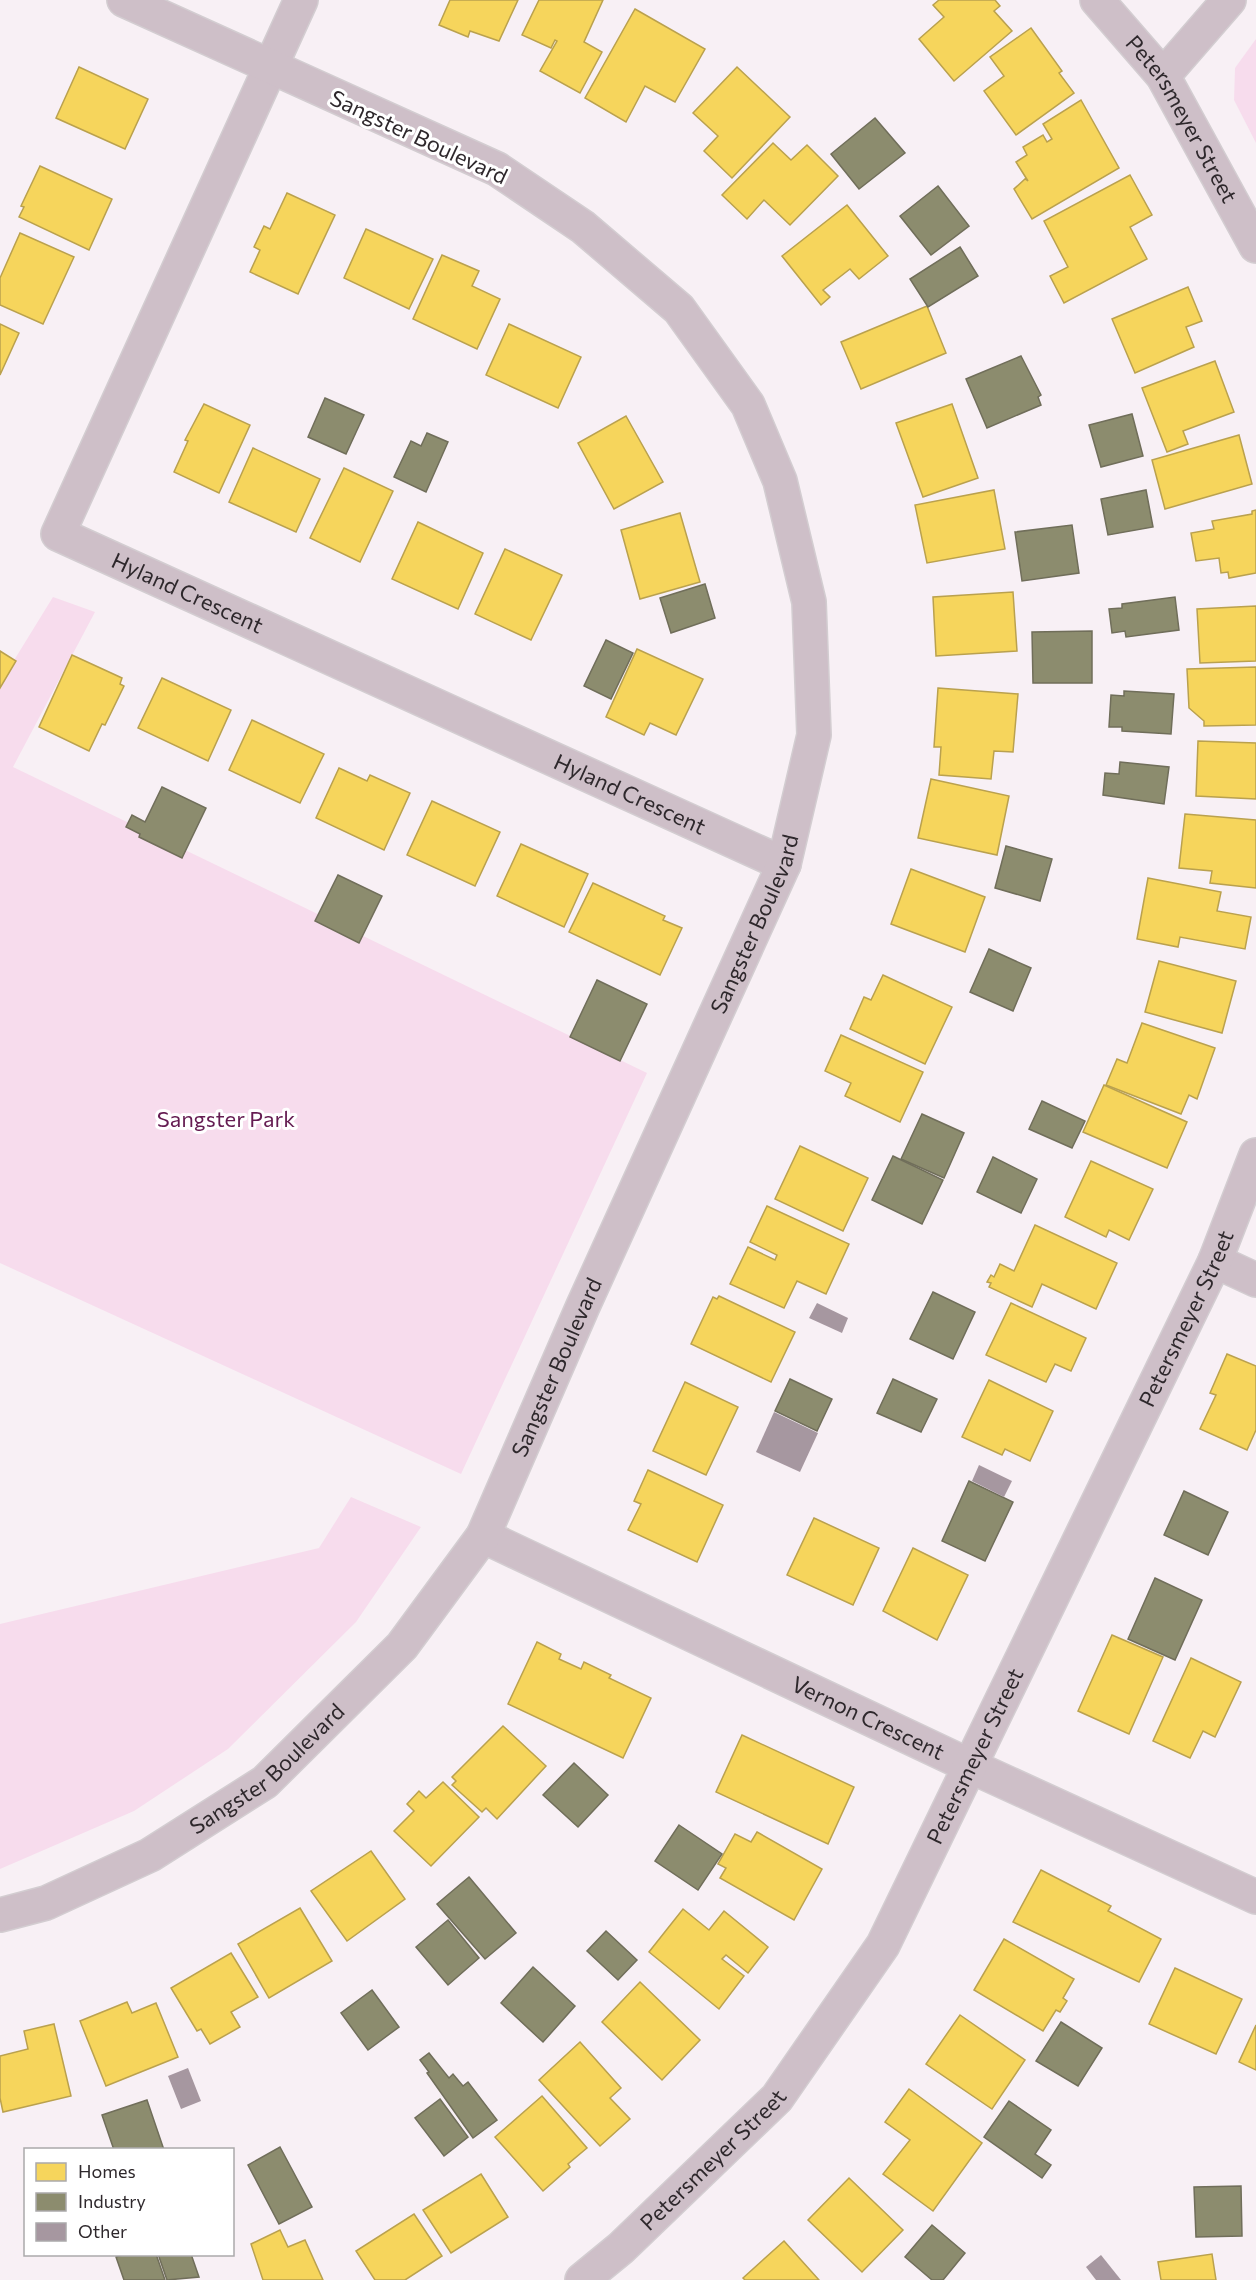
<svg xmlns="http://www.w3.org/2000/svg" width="1256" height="2280" font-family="Commissioner,sans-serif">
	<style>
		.green { fill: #f7dced }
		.homes { fill: #f6d55c; stroke: #baa14e; stroke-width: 1.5 }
		.industry { fill: #8c8c6e; stroke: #706e5a; stroke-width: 1.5 }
		.building { fill: #a697a0 }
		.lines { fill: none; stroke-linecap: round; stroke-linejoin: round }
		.minor-casing { stroke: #d3cdd1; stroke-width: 36 }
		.tertiary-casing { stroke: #d3cdd1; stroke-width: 36 }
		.minor { stroke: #cebfc8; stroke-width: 33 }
		.tertiary { stroke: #cebfc8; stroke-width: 33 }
		.labels { text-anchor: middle; stroke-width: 6; stroke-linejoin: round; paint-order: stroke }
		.street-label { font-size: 22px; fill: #2e282c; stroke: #fff }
		.park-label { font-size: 22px; fill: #651c52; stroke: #fff }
	</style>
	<rect width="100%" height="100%" fill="#f8f0f5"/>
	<g class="green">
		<path d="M1256 39V143L1234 100 1235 68Z"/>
		<path d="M53 597 95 612 13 767 647 1073 461 1474 0 1263V683Z"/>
		<path d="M351 1497 421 1527 356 1622 228 1749 134 1811 0 1869V1624L319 1548Z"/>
	</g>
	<g class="homes">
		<path d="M450 0H518L499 41 470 31 468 37 439 25Z"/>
		<path d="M539 0H603L584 42 602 52 580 93 540 71 557 41 555 40 551 48 522 35Z"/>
		<path d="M939 0H995L1000 6 994 11 1012 31 954 81 919 39 944 17 933 5Z"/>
		<path d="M635 9 705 49 675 102 645 86 626 122 585 98Z"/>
		<path d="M1031 28 1062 71 1059 73 1074 93 1016 135 984 91 1004 76 990 57Z"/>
		<path d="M79 67 148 99 125 149 56 118Z"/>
		<path d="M737 67 790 117 732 178 704 151 718 136 693 113Z"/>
		<path d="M1081 100 1119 168 1032 219 1014 189 1025 179 1028 181 1016 162 1027 155 1023 147 1043 135 1047 142 1052 139 1043 124Z"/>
		<path d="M773 143 791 160 807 145 838 176 790 225 764 200 747 219 722 195Z"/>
		<path d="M40 166 112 199 89 250 19 217 24 207 21 206Z"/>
		<path d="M1130 175 1152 215 1130 227 1147 259 1064 303 1050 276 1068 267 1044 221Z"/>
		<path d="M287 193 335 215 298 294 250 272 260 250 254 247 264 226 270 229Z"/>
		<path d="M847 205 888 256 859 279 850 269 823 290 830 297 821 305 782 256Z"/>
		<path d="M366 229 433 259 409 309 344 278Z"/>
		<path d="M20 233 74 257 43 324 0 305V278Z"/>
		<path d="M442 255 479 271 472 286 500 299 477 349 413 319Z"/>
		<path d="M1188 287 1202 321 1186 327 1194 347 1135 373 1112 319Z"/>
		<path d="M927 306 946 353 861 389 841 342Z"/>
		<path d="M0 324 19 333 0 375Z"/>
		<path d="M509 324 581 357 558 408 486 375Z"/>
		<path d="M1215 361 1234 412 1183 431 1188 444 1167 452 1142 388Z"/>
		<path d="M204 404 250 425 219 493 174 472 188 441 185 440Z"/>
		<path d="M952 404 978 478 923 497 896 423Z"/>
		<path d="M626 416 663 482 614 509 578 443Z"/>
		<path d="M1239 435 1252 484 1165 509 1152 460Z"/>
		<path d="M253 448 320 479 296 532 229 502Z"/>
		<path d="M344 468 393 491 360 562 310 538Z"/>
		<path d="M994 490 1005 549 927 563 915 505Z"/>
		<path d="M1256 510V573L1229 578 1228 572 1221 573 1219 558 1196 561 1191 533 1214 529 1212 521 1252 514V511Z"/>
		<path d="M680 513 700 582 640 599 621 530Z"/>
		<path d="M418 522 483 553 458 609 392 579Z"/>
		<path d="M505 549 562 575 531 640 475 614Z"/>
		<path d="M1013 592 1017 651 936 656 933 597Z"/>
		<path d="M1256 606V661L1200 663 1197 609Z"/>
		<path d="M637 649 703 679 676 735 650 723 644 735 606 717Z"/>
		<path d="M0 651 16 661 0 688Z"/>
		<path d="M72 655 122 678 120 684 124 686 105 725 102 724 89 751 39 727Z"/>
		<path d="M1256 667V725L1204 726V721L1189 708 1187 669Z"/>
		<path d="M162 678 231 710 208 761 138 728Z"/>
		<path d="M938 688 1018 694 1013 752 994 751 991 779 939 775 941 747H934Z"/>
		<path d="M252 720 324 754 300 803 229 770Z"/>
		<path d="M1198 741 1256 743V799L1196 796Z"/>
		<path d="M339 768 367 781 370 775 410 793 384 850 316 818Z"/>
		<path d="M931 779 1009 796 997 855 918 838Z"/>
		<path d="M432 801 500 832 475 886 407 855Z"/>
		<path d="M1185 814 1256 820V888L1210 883 1212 871 1179 868Z"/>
		<path d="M521 844 588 874 564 927 497 896Z"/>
		<path d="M911 869 985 897 965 952 891 924Z"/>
		<path d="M1148 878 1221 892 1217 911 1251 917 1245 949 1180 937 1178 947 1137 939Z"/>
		<path d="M593 883 665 916 663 920 682 928 660 975 569 932Z"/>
		<path d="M1159 961 1236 981 1222 1033 1145 1012Z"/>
		<path d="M883 975 952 1007 925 1064 850 1029 864 997 871 1000Z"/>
		<path d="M1142 1023 1215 1048 1197 1099 1189 1095 1181 1114 1106 1085 1117 1059 1127 1063Z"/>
		<path d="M841 1035 923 1072 900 1122 845 1096 851 1083 825 1071Z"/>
		<path d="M1104 1085 1187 1122 1167 1168 1083 1132Z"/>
		<path d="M800 1146 868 1178 843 1231 775 1199Z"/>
		<path d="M1091 1161 1153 1189 1129 1240 1109 1230 1106 1237 1065 1217Z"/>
		<path d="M767 1206 849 1244 826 1294 797 1281 784 1308 730 1284 748 1247 775 1260 777 1255 750 1242Z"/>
		<path d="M1035 1225 1117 1263 1096 1309 1042 1284 1032 1307 989 1287 991 1283 987 1282 991 1275 994 1277 1000 1264 1014 1271Z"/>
		<path d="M719 1296 795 1332 771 1382 691 1344 713 1297 717 1299Z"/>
		<path d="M1011 1303 1086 1338 1071 1371 1055 1364 1046 1382 986 1355Z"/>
		<path d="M1227 1354 1256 1366V1430L1247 1450 1200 1429 1216 1395 1210 1393Z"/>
		<path d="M989 1380 1053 1411 1030 1461 1005 1449 1002 1455 962 1437Z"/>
		<path d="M685 1382 738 1407 706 1475 653 1451Z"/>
		<path d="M648 1470 723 1505 697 1562 628 1530 641 1504 634 1501Z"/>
		<path d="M814 1518 879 1548 853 1605 787 1575Z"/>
		<path d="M913 1548 968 1575 937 1640 883 1611Z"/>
		<path d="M1112 1635 1163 1657 1129 1734 1078 1711Z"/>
		<path d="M537 1642 561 1654 559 1659 581 1669 584 1662 611 1675 609 1678 651 1698 623 1758 508 1704Z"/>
		<path d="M1191 1658 1241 1682 1215 1737 1203 1731 1190 1758 1153 1741Z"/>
		<path d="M503 1726 546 1766 497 1819 486 1808 482 1812 452 1785 456 1781 452 1777Z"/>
		<path d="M742 1735 854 1787 828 1844 716 1792Z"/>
		<path d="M443 1782 479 1817 431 1866 394 1831 414 1811 407 1804 419 1791 426 1798Z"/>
		<path d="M757 1832 822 1869 794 1920 720 1878 726 1868 718 1864 735 1834 751 1842Z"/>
		<path d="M371 1851 405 1899 347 1941 311 1891Z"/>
		<path d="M1041 1870 1111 1906 1108 1911 1161 1939 1139 1982 1013 1922Z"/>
		<path d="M300 1908 332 1961 269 1998 238 1944Z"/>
		<path d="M683 1909 709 1930 724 1911 768 1947 748 1973 726 1955 722 1959 744 1976 719 2009 649 1952Z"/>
		<path d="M1004 1939 1074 1979 1063 1998 1067 2001 1060 2012 1056 2010 1043 2031 974 1990Z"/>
		<path d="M231 1953 258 1997 231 2012 240 2027 210 2044 201 2029 197 2031 171 1988Z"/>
		<path d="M1175 1968 1242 1999 1216 2054 1149 2024Z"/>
		<path d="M640 1982 700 2040 662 2080 602 2022Z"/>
		<path d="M127 2002 132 2013 156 2003 178 2057 106 2086 80 2021Z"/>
		<path d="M960 2015 1025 2060 992 2109 926 2064Z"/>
		<path d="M54 2024 71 2096 3 2112 0 2098V2056L28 2049 24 2031Z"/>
		<path d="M1256 2025V2070L1239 2062Z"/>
		<path d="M580 2042 621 2088 610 2098 630 2119 600 2146 539 2080Z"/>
		<path d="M909 2089 982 2143 933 2211 883 2174 910 2140 885 2122Z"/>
		<path d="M542 2096 587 2148 568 2164 570 2167 543 2191 495 2137Z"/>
		<path d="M481 2174 508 2217 451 2253 423 2210Z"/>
		<path d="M849 2178 903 2230 862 2272 808 2220Z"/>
		<path d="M414 2214 442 2256 405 2280H375L356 2251Z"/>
		<path d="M280 2230 288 2247 305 2240 323 2280H263L251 2244Z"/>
		<path d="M784 2241 819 2280H745L743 2278Z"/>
		<path d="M1212 2254 1216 2280H1161L1158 2262Z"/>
	</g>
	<g class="industry">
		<path d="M875 118 905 153 859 189 831 154Z"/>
		<path d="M938 186 969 226 931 255 900 216Z"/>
		<path d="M960 247 978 276 928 307 910 279Z"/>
		<path d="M1021 356 1041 395 1038 397 1041 405 987 428 966 379Z"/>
		<path d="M325 398 364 415 346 454 308 437Z"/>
		<path d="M1132 414 1143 456 1101 467 1089 425Z"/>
		<path d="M427 433 448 442 426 492 394 477 411 441 421 446Z"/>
		<path d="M1146 490 1153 527 1108 535 1101 499Z"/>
		<path d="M1072 525 1079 573 1022 581 1015 532Z"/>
		<path d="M705 584 715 618 671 633 660 598Z"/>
		<path d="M1175 597 1179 630 1126 637 1125 631 1112 633 1109 609 1122 608V604Z"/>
		<path d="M1092 631V683H1033L1032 632Z"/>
		<path d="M606 640 633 653 611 699 584 686Z"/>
		<path d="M1124 691 1174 694 1171 734 1122 731V727H1109L1111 695 1124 696Z"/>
		<path d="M1120 762 1169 767 1164 804 1103 795 1105 773 1119 774Z"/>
		<path d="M162 787 206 808 182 858 139 837 140 834 126 827 132 815 145 822Z"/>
		<path d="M1006 846 1052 859 1040 901 995 888Z"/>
		<path d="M338 875 382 896 359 943 315 921Z"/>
		<path d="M989 949 1031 968 1013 1011 970 992Z"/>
		<path d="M597 980 647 1004 620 1061 570 1037Z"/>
		<path d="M1042 1101 1085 1121 1072 1148 1029 1129Z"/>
		<path d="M922 1114 964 1133 944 1178 901 1159Z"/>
		<path d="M893 1156 943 1180 922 1224 872 1200Z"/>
		<path d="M993 1157 1037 1179 1021 1213 977 1192Z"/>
		<path d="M933 1292 975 1312 953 1359 910 1339Z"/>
		<path d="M790 1379 832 1399 817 1431 775 1411Z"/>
		<path d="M893 1379 937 1399 921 1432 877 1413Z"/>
		<path d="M969 1481 1013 1502 985 1561 942 1541Z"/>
		<path d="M1184 1491 1228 1512 1208 1555 1164 1535Z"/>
		<path d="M1155 1578 1202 1600 1175 1660 1128 1639Z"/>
		<path d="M574 1763 608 1795 578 1827 543 1795Z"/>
		<path d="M679 1825 722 1854 698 1890 655 1861Z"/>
		<path d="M469 1877 516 1933 485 1959 437 1904Z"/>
		<path d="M448 1920 479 1958 448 1985 416 1947Z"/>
		<path d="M606 1931 637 1960 618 1980 587 1951Z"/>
		<path d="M533 1967 575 2006 543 2042 501 2003Z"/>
		<path d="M372 1990 399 2027 368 2050 341 2013Z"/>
		<path d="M1061 2022 1102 2048 1078 2086 1036 2061Z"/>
		<path d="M429 2053 449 2078 453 2074 463 2086 468 2082 497 2120 473 2138 427 2073 429 2072 420 2060Z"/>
		<path d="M440 2099 468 2137 444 2156 415 2118Z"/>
		<path d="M147 2100 164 2150H114L102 2115Z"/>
		<path d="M1009 2101 1051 2130 1035 2154 1051 2165 1042 2178 984 2137Z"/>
		<path d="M280 2147 312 2207 279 2224 248 2165Z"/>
		<path d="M1241 2186 1242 2236 1196 2237 1194 2187Z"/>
		<path d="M932 2225 965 2253 943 2280H932L905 2257Z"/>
		<path d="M125 2254H156L165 2280H124L116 2257Z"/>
		<path d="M158 2254H191L199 2277 167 2280Z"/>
	</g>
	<g class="building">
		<path d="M817 1303 848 1318 842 1333 809 1318Z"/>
		<path d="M774 1412 818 1433 800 1472 756 1452Z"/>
		<path d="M979 1465 1012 1481 1004 1497 972 1481Z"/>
		<path d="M188 2068 201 2101 181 2109 168 2076Z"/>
		<path d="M1101 2255 1121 2280H1096L1086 2267Z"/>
	</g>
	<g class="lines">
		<g class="minor-casing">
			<g id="minor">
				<path id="s1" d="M301 0 58 534 784 864"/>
				<path id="s2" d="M1097 0 1163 76 1256 246"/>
				<path d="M1163 76 1229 0"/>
				<path d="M1215 1261 1256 1280"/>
				<path id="s3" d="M483 1536 970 1766 1256 1897"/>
				<path id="s4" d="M582 2280 621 2248 777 2098 883 1945 1215 1261 1256 1155"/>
			</g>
		</g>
		<g class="tertiary-casing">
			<g id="tertiary">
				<path id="s5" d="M0 1915 46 1903 150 1855 265 1782 402 1646 483 1536 583 1306 784 864 814 735 809 602 780 481 748 405 679 309 583 227 497 169 124 0"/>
			</g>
		</g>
		<use href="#minor" class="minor"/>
		<use href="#tertiary" class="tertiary"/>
	</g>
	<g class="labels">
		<g class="street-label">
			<text dy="8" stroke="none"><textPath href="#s2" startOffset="147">Petersmeyer Street</textPath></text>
			<text transform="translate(419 137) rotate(25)" y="8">Sangster Boulevard</text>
			<text dy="8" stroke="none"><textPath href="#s1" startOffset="729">Hyland Crescent</textPath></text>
			<text dy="8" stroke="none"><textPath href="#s1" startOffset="1215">Hyland Crescent</textPath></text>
			<text dy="8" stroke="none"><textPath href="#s5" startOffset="1298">Sangster Boulevard</textPath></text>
			<text dy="8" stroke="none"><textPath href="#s4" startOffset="1149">Petersmeyer Street</textPath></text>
			<text dy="8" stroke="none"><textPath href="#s5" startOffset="812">Sangster Boulevard</textPath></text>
			<text dy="8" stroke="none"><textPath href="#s3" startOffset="426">Vernon Crescent</textPath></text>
			<text dy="8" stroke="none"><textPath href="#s4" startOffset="663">Petersmeyer Street</textPath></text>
			<text dy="8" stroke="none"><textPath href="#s5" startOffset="308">Sangster Boulevard</textPath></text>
			<text dy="8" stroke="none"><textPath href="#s4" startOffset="178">Petersmeyer Street</textPath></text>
		</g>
		<g class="park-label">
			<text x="226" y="1127">Sangster Park</text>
		</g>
	</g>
	<rect x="24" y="2148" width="210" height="108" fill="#ffffff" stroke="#aba9ab" stroke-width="1.5"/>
	<rect x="36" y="2163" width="30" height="18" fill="#f6d55c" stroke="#aba9ab" stroke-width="1.5"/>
	<text x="78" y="2178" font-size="18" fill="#2e282c">Homes</text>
	<rect x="36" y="2193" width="30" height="18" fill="#8c8c6e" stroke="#aba9ab" stroke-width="1.5"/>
	<text x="78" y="2208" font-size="18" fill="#2e282c">Industry</text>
	<rect x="36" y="2223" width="30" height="18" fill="#a697a0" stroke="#aba9ab" stroke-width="1.5"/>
	<text x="78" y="2238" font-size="18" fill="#2e282c">Other</text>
</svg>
